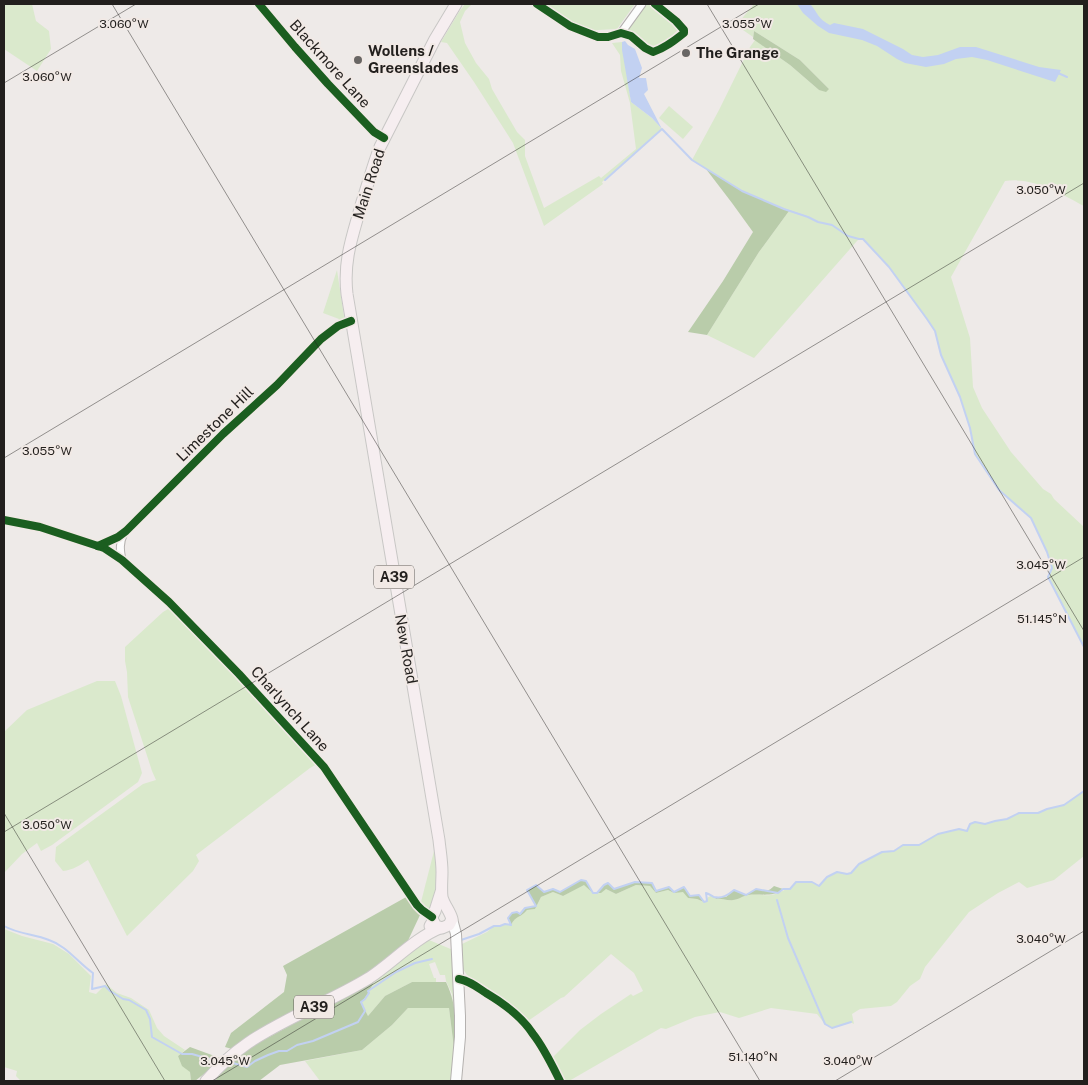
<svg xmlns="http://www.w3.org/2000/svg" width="1088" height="1085" font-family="'Public Sans',sans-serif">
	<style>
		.green { fill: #dae9cc }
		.forest { fill: #b9ccaa }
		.water { fill: #c2d1f2 }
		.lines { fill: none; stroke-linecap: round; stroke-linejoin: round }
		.stream { stroke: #c2d1f2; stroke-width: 2 }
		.minor-casing { stroke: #b4b1af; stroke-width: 9 }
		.secondary-casing { stroke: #b4b1af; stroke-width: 12 }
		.primary-casing { stroke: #c8c7c5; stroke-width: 13 }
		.minor { stroke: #fcfcfc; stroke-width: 7 }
		.secondary { stroke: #fcfcfc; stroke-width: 10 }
		.primary { stroke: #f6eef0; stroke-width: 11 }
		.cycleway-casing { stroke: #f1e9e5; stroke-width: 11 }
		.cycleway { stroke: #1b5e20; stroke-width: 8 }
		.ticks { fill: none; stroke: #221f1d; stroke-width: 1; stroke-opacity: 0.45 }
		.poi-dot { fill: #696664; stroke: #f1e9e5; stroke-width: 2 }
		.labels { text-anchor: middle; stroke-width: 4; stroke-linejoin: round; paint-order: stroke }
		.shield { fill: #f1e9e5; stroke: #605c59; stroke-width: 1 }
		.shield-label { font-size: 14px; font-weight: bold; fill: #221f1d }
		.poi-label { font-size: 15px; font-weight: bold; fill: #221f1d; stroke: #f1e9e5; text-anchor: start }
		.street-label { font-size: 15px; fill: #221f1d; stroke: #f1e9e5 }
		.ticks-label { font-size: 12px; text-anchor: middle; fill: #221f1d; stroke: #f1e9e5; stroke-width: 4; stroke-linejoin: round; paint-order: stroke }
	</style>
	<rect width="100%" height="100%" fill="#eeeae8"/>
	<g class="green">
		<path d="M4 4H32L36 21 49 31 51 49 37 71 4 49Z"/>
		<path d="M465 4H472L465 11 460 22 465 43 476 63 489 79 492 89 517 132 525 140V156L544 208 599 176 601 178 636 149 630 103 621 71 620 55 612 43 622 42 631 102 652 118 662 129 602 182 603 184 544 226 513 143 474 82 447 43 441 42 459 12Z"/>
		<path d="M537 4H635L617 29 598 30 587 32Z"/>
		<path d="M646 4H651L677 27 678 30C651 57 654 53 626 29L636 14Z"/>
		<path d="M754 4H1084V206C1060 193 1034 177 1005 181L951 277 970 338 973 387 982 408 1011 452 1043 489 1051 494 1054 499 1084 527V647L1048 577 1052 568 1047 552 1031 518 999 490 975 454 970 428 960 397 941 355 935 331 927 319 889 267 863 239H859L857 241 754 358 707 335 759 252 789 211 742 191 692 160 719 110 750 47 755 40 790 65 819 90 829 89 800 60 754 31 753 37 733 23 735 19 739 22Z"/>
		<path d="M669 106 693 127 683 139 659 118Z"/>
		<path d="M337 270 344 316V319L341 322 338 321 339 319 323 313Z"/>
		<path d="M168 609 173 610 266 708 317 764 310 768 196 855 199 861 193 871 127 936 88 860C80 865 73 870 63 871L55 861 56 847 143 784 156 780 152 771 128 697 127 672 125 661V647L163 612Z"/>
		<path d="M97 681H115L121 696 142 773 138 782 52 845 41 851 37 843 22 854 4 873V732L27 710Z"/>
		<path d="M1084 791V856L1054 880 1027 888 1019 882 998 893 969 912 925 967 920 979 910 986 897 1002 891 1006 860 1009 852 1014 854 1024 850 1022 832 1028 825 1024 817 1014 771 1008 739 1018 720 1012 695 1017 666 1029 661 1028 569 1081H564L553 1057 580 1030 601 1014 631 994 633 996 643 991 634 973 611 954 564 997 561 998 528 1021 518 1011 487 987 471 978 467 975 463 969 462 944 487 932 494 926C500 926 505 924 511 925 516 915 521 918 527 910L535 909 541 897 553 892 563 896 584 884C594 894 594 895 606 889L616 894 636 885 650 886 656 893 668 890 674 893 683 891 688 898 697 899 704 902 707 901V898L712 895 717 899C722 898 727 901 732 900 738 900 742 896 747 895 755 893 763 896 771 895 779 894 783 889 790 889L796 882 813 883 819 886 827 877 837 872 847 874 851 873 859 864 882 852 894 851 903 845H919L938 834 959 829 967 831 970 824 975 822 985 824 995 821 1007 819 1019 813H1038L1047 809 1064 805Z"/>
		<path d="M434 851 437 868 436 895 429 910 425 908 421 902Z"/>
		<path d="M4 929 22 936 53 944 69 954 91 976 89 992 96 994 106 984 117 993 131 998 149 1010 157 1028 164 1036 185 1050 178 1056 190 1072 191 1081H21L16 1076 17 1071 4 1067Z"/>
		<path d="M429 940 453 950 457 991 454 1009 452 994 446 981 445 975H440L435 962 429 964 434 978H436V982H412L385 996 368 1016 361 1002C368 997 369 987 376 980 392 965 411 953 429 940Z"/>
		<path d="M408 1008H449L454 1048 453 1081H320L305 1061 362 1050 392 1025Z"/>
	</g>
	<g class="forest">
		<path d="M754 31 800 60 829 89 826 92 819 90 790 65 753 39Z"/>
		<path d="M706 169 742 191 789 211 759 252 707 335 688 332 723 281 753 232 732 203Z"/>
		<path d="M581 880 586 881 593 893 584 885 563 896 553 892 541 897 535 909 527 910C521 918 516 915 511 925L508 918 512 913 517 912 520 914 525 908 536 906 527 890 536 885 544 892 553 889 560 892Z"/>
		<path d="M635 882 652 883 656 891 669 887 674 892 684 887 690 896 699 895 704 902 697 899 688 898 683 892 674 893 668 890 656 893 650 886 636 885 616 894 606 889 601 893H597L604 885 608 883 614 889Z"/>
		<path d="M774 886 783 889C772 898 760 893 748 895 742 896 738 900 733 900 727 901 722 898 716 899L715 897H726L734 890 746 895 756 889C765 891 767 893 774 886Z"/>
		<path d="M408 896 420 915 405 947 347 986 232 1049 225 1047 231 1033 284 992 287 975 283 966Z"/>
		<path d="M374 982C370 989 367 997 361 1002L368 1016 385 996 412 982H446C457 1005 456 1023 454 1048L449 1008H408L392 1025 362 1050 280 1065 259 1081H215L222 1071 245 1050 295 1023Z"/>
		<path d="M190 1047 220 1058 210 1069 195 1081H191L190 1072 182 1066 178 1056Z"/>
	</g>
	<g class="water">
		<path d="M797 4H810C819 14 817 18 830 25L834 23 863 29 903 49 912 55 923 57 938 55 960 47H976L1039 67 1061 70 1055 82 987 60 972 57 956 59 944 64 926 67 905 63 897 59 877 46 862 40 829 33 818 26 803 13Z"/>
		<path d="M625 41 628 45 635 49 642 68 639 78H646L648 90 644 94 662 129 652 118 631 102 622 50V42Z"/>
	</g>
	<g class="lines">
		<g class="stream">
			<path d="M1058 73 1067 77"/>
			<path d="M605 180 662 129 692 160 742 191 784 209 808 217 818 222 832 225 848 236 859 239H863L889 267 927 319 935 331 941 355 960 397 970 428 975 454 999 490 1031 518 1047 552 1052 568 1048 577 1084 647"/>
			<path d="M777 900 788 938 825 1024 832 1028 851 1022"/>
			<path d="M4 926C18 934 34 934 49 940 67 946 78 963 93 973L92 989 105 986 110 991 123 999 129 1000 146 1010 150 1019 152 1037 182 1054H192L213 1060"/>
			<path d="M461 940 479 934 494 926H500L505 924 511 925 508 918 512 913 517 912 520 914 525 908 536 906 527 890 536 885 544 892 553 889 560 892 581 880 586 881 593 893H597L604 885 608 883 614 889 635 882 652 883 656 891 669 887 674 892 684 887 690 896 699 895 704 902 707 901 706 893C709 894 712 896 714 897 722 899 728 895 734 890L746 895 756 889 778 893 783 889H790L796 882H812L819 886 827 877 837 872 847 874 851 873 859 864 882 852 894 851 903 845H919L938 834 959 829 967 831 970 824 975 822 985 824 995 821 1007 819 1019 813H1038L1047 809 1064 805 1084 791"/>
			<path d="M233 1063 247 1067 255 1061 268 1055 279 1051H287L297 1045 313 1041 358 1022 365 1011 361 1002 365 999 369 993 368 991 396 972 415 963 432 959"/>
		</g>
		<g class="minor-casing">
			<g id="minor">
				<path d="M259 4 295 47 328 84 374 132 384 138"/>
				<path d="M537 4 570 26 598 37H608L621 33 631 36 645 48 653 52C665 48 674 41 684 33V30L676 21 655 4"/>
				<path d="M621 33 642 4"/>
				<path d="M4 520 40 527 104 548 122 560 169 602 239 674 324 767 417 905 422 910 432 917"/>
				<path d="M98 546 118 537 126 531 223 434 277 385 321 339 338 326 351 321"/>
				<path d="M122 560C120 550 119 543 124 533"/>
				<path d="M459 979C470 981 477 987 486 993 503 1003 522 1017 533 1034 544 1048 552 1065 560 1081"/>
			</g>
		</g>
		<g class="secondary-casing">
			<path id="secondary" d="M452 919 456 934 460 1016V1037L456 1081"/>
		</g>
		<g class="primary-casing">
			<g id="primary">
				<path d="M433 921 436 926 442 928 449 925 452 919C450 911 444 905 442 897 441 888 442 880 442 872 442 861 440 850 439 840L347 294C343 259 353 235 362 202 368 184 373 165 380 147L435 39 456 4"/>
				<path d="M430 926 433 921 432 917 435 911 441 892"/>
				<path d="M206 1081C218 1067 232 1054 248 1043 286 1017 330 1002 369 978 392 963 415 938 440 928"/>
			</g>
		</g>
		<use href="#minor" class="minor"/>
		<use href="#secondary" class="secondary"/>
		<use href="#primary" class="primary"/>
		<g class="cycleway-casing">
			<g id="cycleway">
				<path d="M259 4 295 47 328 84 374 132 384 138"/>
				<path d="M537 4 570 26 598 37H608L621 33 631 36 645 48 653 52C665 48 674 41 684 33V30L676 21 655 4"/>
				<path d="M4 520 40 527 104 548 122 560 169 602 239 674 324 767 417 905 422 910 432 917"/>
				<path d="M98 546 118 537 126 531 223 434 277 385 321 339 338 326 351 321"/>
				<path d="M459 979C470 981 477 987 486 993 503 1003 522 1017 533 1034 544 1048 552 1065 560 1081"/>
			</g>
		</g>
		<use href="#cycleway" class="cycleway"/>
	</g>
	<path class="ticks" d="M112 4 760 1081M707 4 1084 631M4 83 136 4M4 458 759 4M4 813 165 1081M4 832 1084 183M212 1081 1084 557M835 1081 1084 931"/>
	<g class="poi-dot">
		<circle cx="686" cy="53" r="5"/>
		<circle cx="358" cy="60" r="5"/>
	</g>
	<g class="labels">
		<g class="shield">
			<rect x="374" y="565.5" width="40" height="23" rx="4"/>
			<rect x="294" y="995.5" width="40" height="23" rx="4"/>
		</g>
		<g class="shield-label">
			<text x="394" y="582">A39</text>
			<text x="314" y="1012">A39</text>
		</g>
		<g class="poi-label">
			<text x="368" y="56">Wollens /<tspan x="368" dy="17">Greenslades</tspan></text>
			<text x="696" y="58">The Grange</text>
		</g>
		<g class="street-label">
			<text transform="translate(330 64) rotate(48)" y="5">Blackmore Lane</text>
			<text transform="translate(369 184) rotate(-72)" y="5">Main Road</text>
			<text transform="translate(215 424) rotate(-44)" y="5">Limestone Hill</text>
			<text transform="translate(406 649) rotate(80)" y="5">New Road</text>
			<text transform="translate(290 709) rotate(48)" y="5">Charlynch Lane</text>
		</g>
	</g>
	<g class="ticks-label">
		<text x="124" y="28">3.060°W</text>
		<text x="747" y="28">3.055°W</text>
		<text x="47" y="81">3.060°W</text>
		<text x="1041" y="194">3.050°W</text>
		<text x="47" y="455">3.055°W</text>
		<text x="1041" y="569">3.045°W</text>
		<text x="1042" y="623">51.145°N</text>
		<text x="47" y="829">3.050°W</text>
		<text x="1041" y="943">3.040°W</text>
		<text x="753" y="1061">51.140°N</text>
		<text x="225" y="1065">3.045°W</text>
		<text x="848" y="1065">3.040°W</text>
	</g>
	<rect width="1088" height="1085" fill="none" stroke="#221f1d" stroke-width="10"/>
</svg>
